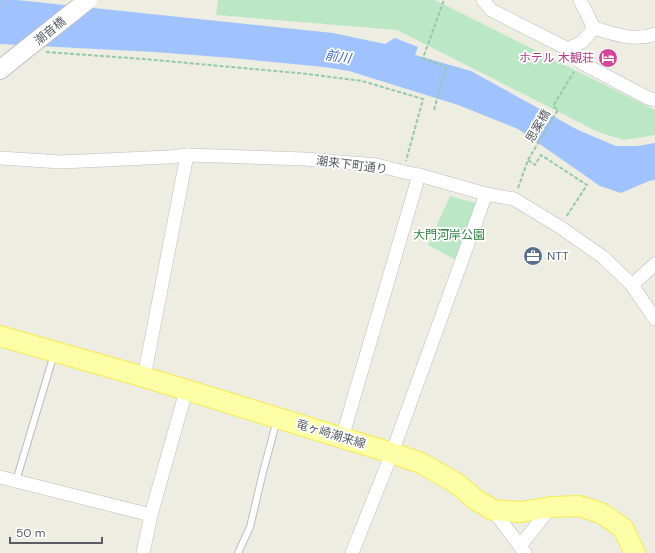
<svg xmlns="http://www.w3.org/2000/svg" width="655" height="553" font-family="'DM Sans','Noto Sans JP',sans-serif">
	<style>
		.green { fill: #bce7c4 }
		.water { fill: #a0c3ff }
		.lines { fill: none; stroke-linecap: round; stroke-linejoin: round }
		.lane-casing { stroke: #bcbdc4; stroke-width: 8 }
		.street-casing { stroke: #bcbdc4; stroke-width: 14 }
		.secondary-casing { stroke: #bcbec6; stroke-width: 20 }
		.primary-casing { stroke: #f8e950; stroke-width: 22 }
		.path { stroke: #95c8ad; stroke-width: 2; stroke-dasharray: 4 2; stroke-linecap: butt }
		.lane { stroke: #fff; stroke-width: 6 }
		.street { stroke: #fff; stroke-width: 13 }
		.secondary { stroke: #fff; stroke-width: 18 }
		.primary { stroke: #fcffa5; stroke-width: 20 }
		.rail { stroke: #b5b5b6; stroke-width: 3; stroke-dasharray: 1 5; stroke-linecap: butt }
		.secondary-bridge-casing { stroke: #bcbec6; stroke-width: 20; stroke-linecap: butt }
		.secondary-bridge { stroke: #fff; stroke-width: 18 }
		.labels { text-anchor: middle; stroke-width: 3.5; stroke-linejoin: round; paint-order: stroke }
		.street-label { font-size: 12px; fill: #5a5c63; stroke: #fff }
		.hotel-label { font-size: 12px; fill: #b23c85; stroke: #fff; text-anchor: end }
		.park-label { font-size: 12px; fill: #308444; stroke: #fff }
		.service-label { font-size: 12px; fill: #4e5e75; stroke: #fff; text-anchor: start }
		.water-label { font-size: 13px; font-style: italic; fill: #3d66c8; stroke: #fff }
	</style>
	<rect width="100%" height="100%" fill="#eeede1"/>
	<g class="green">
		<path d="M218 0H435L655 110V135L624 140 598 132 397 30 216 15Z"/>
		<path d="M450 196 476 203 456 260 428 245Z"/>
	</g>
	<path class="water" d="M0 0H17L333 33 385 44 395 38 418 47 415 55 471 71 578 130 616 146H638L655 143V180L649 181 621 193 600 186 518 129 458 105 349 71 324 67 232 58 154 52 0 44Z"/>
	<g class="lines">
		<g class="lane-casing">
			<g id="lane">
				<path d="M16 481 54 354"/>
				<path d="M238 553 250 527 263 472 277 420"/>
			</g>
		</g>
		<g class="street-casing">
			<g id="street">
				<path d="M483 0 491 10 568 49 582 42 594 28"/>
				<path d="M580 0 594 28C615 34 634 42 655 34"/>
				<path d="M568 49 580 62 648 98 655 100"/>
				<path d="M0 158 61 162 169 157 187 155 304 159 377 165 404 172 419 175 486 194 514 199 560 227 603 257 632 285 655 319"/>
				<path d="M632 285 655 264"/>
				<path d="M144 377 187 155"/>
				<path d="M342 438 419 175"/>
				<path d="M0 477 151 515"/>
				<path d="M493 510 520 546 525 553"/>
				<path d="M520 546 551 507"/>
				<path d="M143 553 151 515 186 391"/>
				<path d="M352 553 392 453 486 194"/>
			</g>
		</g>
		<g class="secondary-casing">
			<path id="secondary" d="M0 70 11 61"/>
		</g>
		<g class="primary-casing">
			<path id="primary" d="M0 336 144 377 392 453 421 463 456 483 475 499 493 510 520 512 551 507 579 506 601 513 623 528 635 553"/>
		</g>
		<g class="path">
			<path d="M46 52 144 59 308 74 362 81 423 99 406 161"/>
			<path d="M434 110 446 67 423 58 444 0"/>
			<path d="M528 160 558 110 553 106 574 72"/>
			<path d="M518 188 528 160 535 165 541 155 587 185 566 217"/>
		</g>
		<use href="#lane" class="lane"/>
		<use href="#street" class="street"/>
		<use href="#secondary" class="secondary"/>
		<use href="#primary" class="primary"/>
		<path class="rail" d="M0 7 8 0"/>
		<g class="secondary-bridge-casing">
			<path id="secondary-bridge" d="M11 61 88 0"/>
		</g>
		<use href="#secondary-bridge" class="secondary-bridge"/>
	</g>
	<defs>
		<g id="hotel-disc" transform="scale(1)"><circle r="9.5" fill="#d1479c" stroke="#fff"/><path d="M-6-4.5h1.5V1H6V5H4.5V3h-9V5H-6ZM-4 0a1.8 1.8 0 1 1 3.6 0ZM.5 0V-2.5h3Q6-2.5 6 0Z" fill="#fff"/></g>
		<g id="office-disc" transform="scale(1)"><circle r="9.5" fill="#5c6f8a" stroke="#fff"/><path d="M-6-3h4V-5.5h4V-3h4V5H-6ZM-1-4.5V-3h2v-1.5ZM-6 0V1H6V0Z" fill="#fff"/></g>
	</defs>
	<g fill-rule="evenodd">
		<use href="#hotel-disc" x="608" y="58"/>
		<use href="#office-disc" x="533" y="256"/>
	</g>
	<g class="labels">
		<g class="street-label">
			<text transform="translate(50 31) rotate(-39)" y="4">潮音橋</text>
			<text transform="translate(538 126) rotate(-59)" y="4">思案橋</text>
			<text transform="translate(352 165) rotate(7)" y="4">潮来下町通り</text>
			<text transform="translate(331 434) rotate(17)" y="4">竜ヶ崎潮来線</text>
		</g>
		<g class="hotel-label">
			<text x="594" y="62">ホテル 木観荘</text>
		</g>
		<g class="park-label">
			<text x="449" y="239">大門河岸公園</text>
		</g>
		<g class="service-label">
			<text x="547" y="260">NTT</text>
		</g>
		<g class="water-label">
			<text transform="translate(338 56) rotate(9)" y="5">前川</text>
		</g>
	</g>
	<path d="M10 537v6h92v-6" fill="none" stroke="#5a5c63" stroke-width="2"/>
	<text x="16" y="537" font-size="12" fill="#5a5c63" stroke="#ffffff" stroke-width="3" paint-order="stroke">50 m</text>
</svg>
